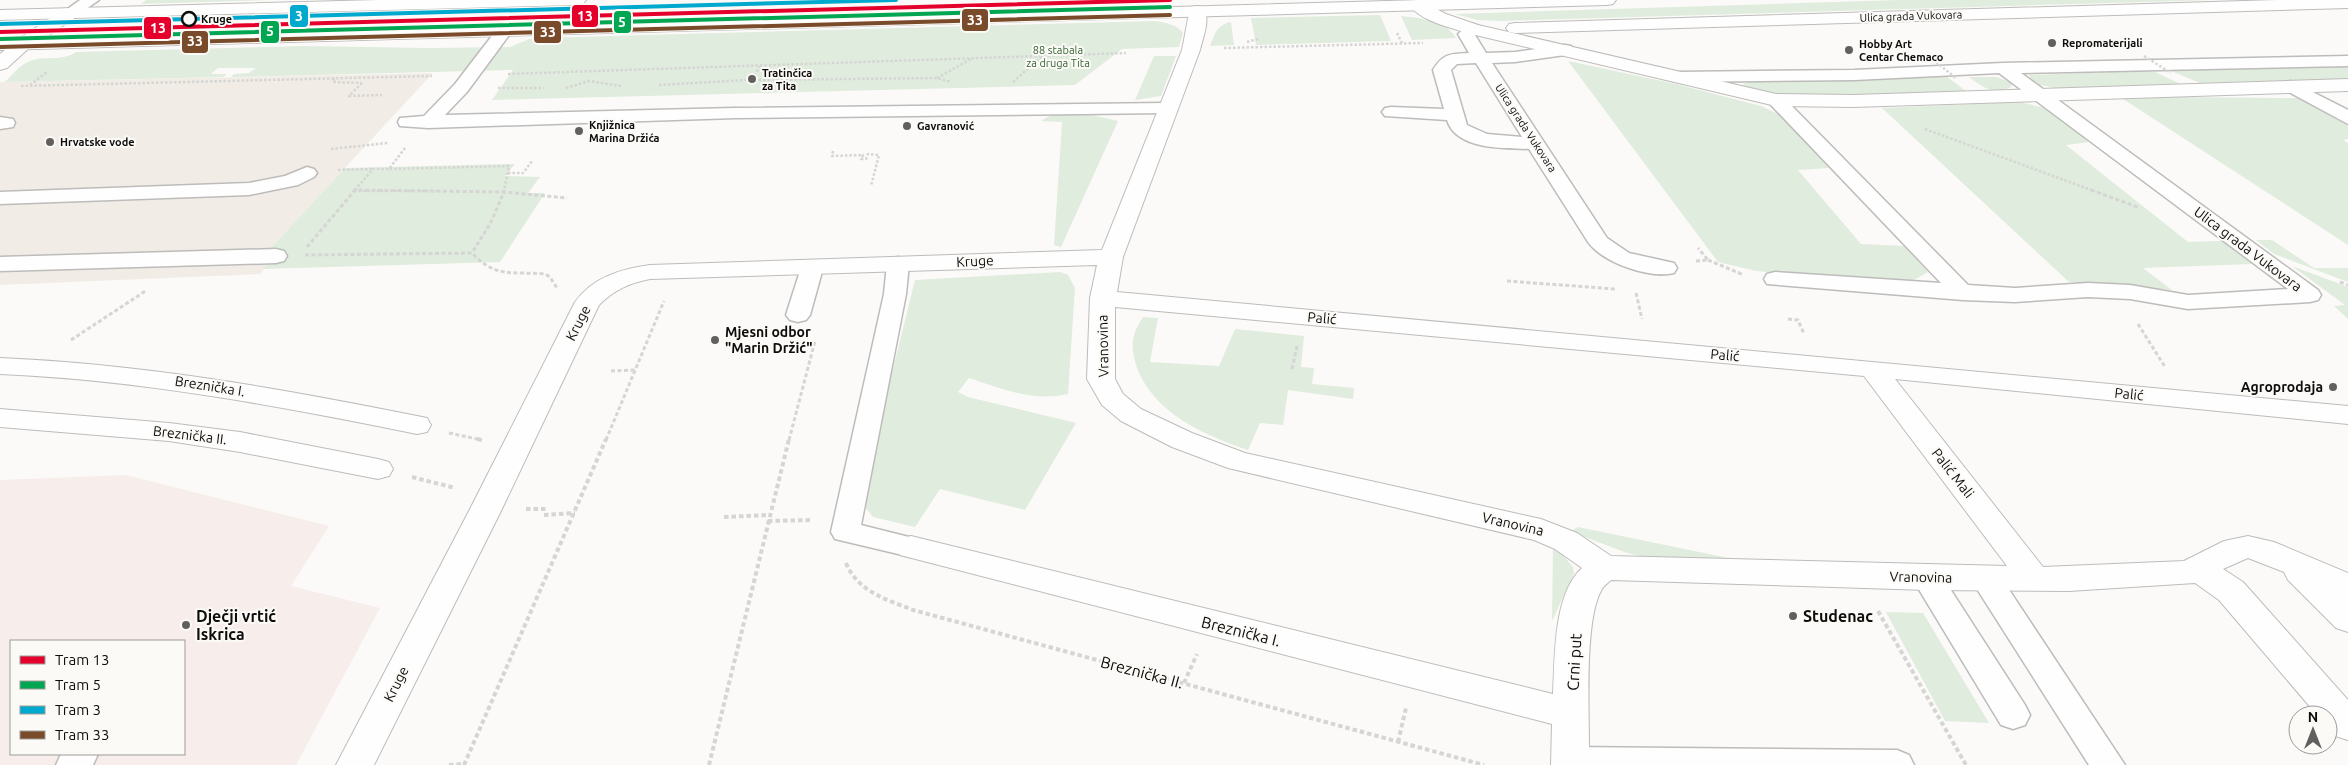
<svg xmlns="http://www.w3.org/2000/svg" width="2348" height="765" font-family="Ubuntu,sans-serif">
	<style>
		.built { fill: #f1ede6 }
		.education { fill: #f7edeb; fill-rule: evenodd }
		.green { fill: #e0ecdd }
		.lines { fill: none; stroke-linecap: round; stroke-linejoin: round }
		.service-casing { stroke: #bdbcba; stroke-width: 3 }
		.minor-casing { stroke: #bdbcba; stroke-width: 2 }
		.tertiary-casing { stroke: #bdbcba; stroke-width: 2 }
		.secondary-casing { stroke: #bdbcba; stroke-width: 2 }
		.path-far2 { stroke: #d5d5d4; stroke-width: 2.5; stroke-dasharray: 2.5 2; stroke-linecap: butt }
		.path-far1 { stroke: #d5d5d4; stroke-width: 3; stroke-dasharray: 4 2.5; stroke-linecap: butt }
		.path { stroke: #d5d5d4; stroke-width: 4; stroke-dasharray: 4.5 3; stroke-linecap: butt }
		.service { fill: #fefefe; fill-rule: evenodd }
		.minor { fill: #fefefe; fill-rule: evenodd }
		.tertiary { fill: #fefefe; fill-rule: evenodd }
		.secondary { fill: #fefefe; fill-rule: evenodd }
		.path-bridge { stroke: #d5d5d4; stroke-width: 2.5; stroke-dasharray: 2.5 2; stroke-linecap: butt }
		.tram-1-casing { stroke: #fcfaf7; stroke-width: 6 }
		.tram-2-casing { stroke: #fcfaf7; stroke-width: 6 }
		.tram-3-casing { stroke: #fcfaf7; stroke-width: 6 }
		.tram-4-casing { stroke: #fcfaf7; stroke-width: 6 }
		.tram-1 { stroke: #e4002b; stroke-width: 4 }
		.tram-2 { stroke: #00a651; stroke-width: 4 }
		.tram-3 { stroke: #00a9ce; stroke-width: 4 }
		.tram-4 { stroke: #7a4b2a; stroke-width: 4 }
		.stop-dot { fill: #fcfaf7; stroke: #0e0d0c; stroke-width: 2.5 }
		.poi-dot { fill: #61605f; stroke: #fcfaf7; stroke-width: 2 }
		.labels { text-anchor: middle; stroke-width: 4; stroke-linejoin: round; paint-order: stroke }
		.far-street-label { font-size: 11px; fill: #0e0d0c; stroke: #fcfaf7 }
		.far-stop-label { font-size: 11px; font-weight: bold; fill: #0e0d0c; stroke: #fcfaf7; text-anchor: start }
		.far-poi-label { font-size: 11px; font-weight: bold; fill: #0e0d0c; stroke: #fcfaf7; text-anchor: start }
		.far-park-label { font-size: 11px; fill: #376435; stroke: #fcfaf7 }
		.street-label { font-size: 14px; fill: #0e0d0c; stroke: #fcfaf7 }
		.poi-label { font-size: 14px; font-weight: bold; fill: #0e0d0c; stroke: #fcfaf7; text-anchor: start }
		.near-poi-label { font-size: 16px; font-weight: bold; fill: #0e0d0c; stroke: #fcfaf7; text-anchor: start }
		.near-street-label { font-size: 16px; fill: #0e0d0c; stroke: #fcfaf7 }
		.line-badge { stroke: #fcfaf7; stroke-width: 2 }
		.badge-label { font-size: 14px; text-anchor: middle; font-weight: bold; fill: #fff }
	</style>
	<rect width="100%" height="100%" fill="#fbfaf8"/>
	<path class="built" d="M433 73 269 250H281L260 274 0 285V82Z"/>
	<path class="education" d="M126 475 329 526 291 586 380 608 296 765H0V480ZM11 641H184V754H11Z"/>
	<g class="green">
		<path d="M146 0H272L141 4Z"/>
		<path d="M1899 0H2213L1499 21 1477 20 1455 14Z"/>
		<path d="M1380 15 1391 41 1256 45 1251 18Z"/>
		<path d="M1401 16C1420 18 1446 20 1456 38L1412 40Z"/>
		<path d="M1155 21C1165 22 1178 25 1183 33L1179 47 1122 49 1075 85 492 100 513 70 231 77 234 74 249 73 256 68H218L211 74H227L223 77 5 82C12 75 21 64 30 61 45 55 62 62 76 52L305 46 428 48 510 47 529 39 539 38Z"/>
		<path d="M1231 22 1234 45 1210 46C1215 33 1217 25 1231 22Z"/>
		<path d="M1154 56H1176L1161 96 1135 100Z"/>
		<path d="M1568 61 1676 84 1761 106 1780 115 1829 168 1798 170 1861 244 1904 246 1928 272 1914 280 1855 279 1756 271 1718 262Z"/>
		<path d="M2348 65V79L2200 83 2171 71Z"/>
		<path d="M2140 71 2155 72 2181 84 2056 88 2034 84 2029 75Z"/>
		<path d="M1946 76 1966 91C1935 92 1756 105 1743 84L1751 81Z"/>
		<path d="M1969 77H1997L2012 83 2011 87C1993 96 1983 87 1969 77Z"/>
		<path d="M2161 97 2298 98 2348 126V139L2343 140 2348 143V245L2123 99Z"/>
		<path d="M2019 102 2046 108 2089 142 2066 145 2188 242 2222 241 2252 264 2143 268 2172 290 2069 282 1882 108Z"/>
		<path d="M1055 113H1084L1118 121 1061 247 1054 245 1062 122 1041 121Z"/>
		<path d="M515 164 505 176 540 177 528 193H545L500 262 263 269 276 256 268 251 345 168Z"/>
		<path d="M2256 240H2272L2314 268H2348V282L2274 254Z"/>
		<path d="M2292 266 2348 287V319L2334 306 2345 305Z"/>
		<path d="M1060 272 1068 275 1075 288 1068 394C1033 402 1002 389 969 378L958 392 968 397 1076 423 1025 510 940 489 915 527 873 517 865 507 864 486 915 280Z"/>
		<path d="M1143 317 1158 318 1150 362 1219 366 1235 329 1304 336 1301 367 1314 368 1312 384 1354 388 1353 399 1288 390 1283 425 1260 423 1248 450C1205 436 1154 413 1137 368 1130 347 1131 335 1143 317Z"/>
		<path d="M1578 527 1743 561H1665L1627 553 1577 534 1573 530Z"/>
		<path d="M1553 544 1573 567 1574 573 1552 621Z"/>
		<path d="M1886 612 1923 613 1989 723 1945 721Z"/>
	</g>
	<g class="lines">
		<g class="service-casing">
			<g id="service">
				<path d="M80 0H99L76 16H64L62 13Z"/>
				<path d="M1473 24 1479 26 1481 29 1475 35 1486 53 1515 52 1565 45 1571 46 1573 50 1571 54 1565 55 1515 62 1492 63 1607 238 1629 253 1674 263 1677 268 1674 273C1650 279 1603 263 1588 242L1529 149C1504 148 1456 150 1447 120L1385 116 1382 112 1385 108 1391 107 1444 109 1433 70C1443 53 1451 54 1469 53L1458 34 1467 26ZM1476 63 1522 137 1487 134 1467 125 1451 70 1457 64Z"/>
				<path d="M504 26 510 28 512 31 467 92 445 115 735 108 1167 103 1173 104 1176 108 1173 112 1167 113 735 118 428 128 400 126 398 122 400 118 424 116 455 84 498 28Z"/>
				<path d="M2348 56V66L2021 73 2318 290 2321 295 2318 300 2310 302 2188 309 2130 299 2088 297 2015 302 1963 300 1767 284 1764 279 1767 274 1775 272 1941 283 1770 104 1767 100 1770 96H1782L1968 285 2015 288 2088 283 2130 285 2188 295 2288 289 1999 73 1854 80 1679 82 1673 81 1670 77 1673 73 1679 72 1854 70 2003 63Z"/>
				<path d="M2291 81 2348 110V124L2285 90 2282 86 2285 82Z"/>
				<path d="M0 117 13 119 15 123 13 127 0 129Z"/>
				<path d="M307 167 314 169 317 173 314 177 298 185 249 195 0 204V192L249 183 285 176Z"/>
				<path d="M276 249 284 251 287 256 284 261 276 263 0 271V257Z"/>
				<path d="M898 257 906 259 909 264 906 294 861 525 921 540 926 547 921 554 911 557 835 539 831 532 884 294 887 264 890 259Z"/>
				<path d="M812 261 820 263 823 268 810 315 806 320 798 322 790 320 786 315 801 268 804 263Z"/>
				<path d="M1927 567 1938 570 2025 705 2030 715 2025 725 2013 729 2001 725 1912 578 1916 570Z"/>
				<path d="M1985 567 1996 570 2125 765H2089L1970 578 1974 570Z"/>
				<path d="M1570 747 1897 750 1909 755 1914 765H1554L1553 762 1558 752Z"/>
				<path d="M61 754H98L93 765H56Z"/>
			</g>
		</g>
		<g class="minor-casing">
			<g id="minor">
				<path d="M1419 0 1446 14 1478 25 1776 94 1853 95 2348 79V91L1853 107 1776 106 1467 33C1449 27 1421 21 1409 5L1412 1Z"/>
				<path d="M2277 0H2348V8L1515 33 1509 32 1506 28 1509 24 1515 23Z"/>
				<path d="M1197 6 1203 7C1211 19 1203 37 1200 50L1123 257 1117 292 2348 406V424L1895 379 2043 567 2184 561 2224 541 2248 536 2274 542 2348 573V632L2336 628 2288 580 2284 572 2248 558 2223 569 2243 582 2348 700V740L2335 736 2328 728V715H2317L2219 600 2195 583 2069 591 1927 590 1611 580C1608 583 1603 586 1601 591 1583 623 1590 725 1589 765H1551L1552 724 900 555 895 547 900 539 911 536 1553 694C1555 658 1553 594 1582 568L1555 549 1534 540 1228 468 1172 447 1121 421 1102 405 1087 379 1090 298 1097 265 650 279C629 283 614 290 599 305L501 511 374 765H336L469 511 575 302C593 277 621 269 650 265L1102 250 1182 50C1184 43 1189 9 1191 7ZM1115 307 1864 376 2007 566 1611 556 1577 533 1541 519 1245 453 1192 433 1141 409 1123 394 1115 379Z"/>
				<path d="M0 358C141 364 279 388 417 416L427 418 431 425 427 432 417 434C279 406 141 380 0 374Z"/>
				<path d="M0 409 169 423 240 432 378 459 389 462 393 469 389 476 378 479 240 452 169 441 0 427Z"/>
			</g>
		</g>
		<g class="tertiary-casing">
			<path id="tertiary" d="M70 8 76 9 79 13 76 17 29 48 7 68 0 70V54L17 40 64 9Z"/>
		</g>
		<g class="secondary-casing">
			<g id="secondary">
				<path d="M379 0H586L583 4 577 5 0 20V10Z"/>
				<path d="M1423 0H1616L1613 4 1607 5 0 50V40Z"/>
			</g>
		</g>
		<g class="path-far2">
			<path d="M1397 33 1402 43"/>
			<path d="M1247 42 1258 39"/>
			<path d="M1224 48 1423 43"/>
			<path d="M508 74 1126 53"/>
			<path d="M334 78 333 82 362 83"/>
			<path d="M937 78 971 59"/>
			<path d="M747 80 754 77 760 66"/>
			<path d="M1013 82 1042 56"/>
			<path d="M362 83 349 96 382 95"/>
			<path d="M750 83 759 80 937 78 951 82"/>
			<path d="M30 85 47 72"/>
			<path d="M659 85 746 80"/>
			<path d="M21 86 432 76"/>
			<path d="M498 88H544"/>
			<path d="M566 88 589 81 621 86"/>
			<path d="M1925 129 2094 191"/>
			<path d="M405 148 389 169 509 166 504 191"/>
			<path d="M331 149 388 143"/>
			<path d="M833 151 832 156 863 155 861 159H866L868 154 879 155 871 186"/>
			<path d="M338 170 373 169"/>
			<path d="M508 173H523L533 160"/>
			<path d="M355 190 373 169H389"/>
			<path d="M354 191H436"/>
		</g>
		<g class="path-far1">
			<path d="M504 190V192L567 198"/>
			<path d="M2091 190 2140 208"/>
			<path d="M307 247 355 190 504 192 491 222 472 253"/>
			<path d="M305 255 472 253C496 279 514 271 545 274L550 277 557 288"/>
			<path d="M1708 260 1744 275"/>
			<path d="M1696 261 1708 260 1698 248"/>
			<path d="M1507 281 1615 289"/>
			<path d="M2340 282 2348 285"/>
			<path d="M1636 293 1642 319"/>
			<path d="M1788 319 1798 320 1804 334"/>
			<path d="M2138 324 2165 367"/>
			<path d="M71 340 147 290"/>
			<path d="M1292 369 1297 346"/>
			<path d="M611 371 635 370"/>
			<path d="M449 433 482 440"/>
			<path d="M606 440 664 301"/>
			<path d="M789 440 815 341"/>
		</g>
		<g class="path">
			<path d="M477 439 482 440"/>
			<path d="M412 477 455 488"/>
			<path d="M526 509H547"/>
			<path d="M544 515 575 513"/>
			<path d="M724 517 770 515"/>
			<path d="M768 521 812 520"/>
			<path d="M846 563C857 591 887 600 913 610L1484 765"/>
			<path d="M1878 611 1966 765"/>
			<path d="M1184 683 1197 654"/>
			<path d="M1398 742 1406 708"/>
			<path d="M449 765 465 764"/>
			<path d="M464 765 606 439"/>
			<path d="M709 765 789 439"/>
		</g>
		<use href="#service" class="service"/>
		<use href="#minor" class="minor"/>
		<use href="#tertiary" class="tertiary"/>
		<use href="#secondary" class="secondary"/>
		<g class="path-bridge">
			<path d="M2144 56 2171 73"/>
			<path d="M1936 62 1957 79"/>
		</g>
		<g class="tram-1-casing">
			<path id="tram-1" d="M0 32 1170 0"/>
		</g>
		<g class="tram-2-casing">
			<path id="tram-2" d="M0 39 1170 7"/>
		</g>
		<g class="tram-3-casing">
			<path id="tram-3" d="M0 24 896 0"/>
		</g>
		<g class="tram-4-casing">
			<path id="tram-4" d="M0 47 1170 15"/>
		</g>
		<use href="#tram-1" class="tram-1"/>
		<use href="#tram-2" class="tram-2"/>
		<use href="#tram-3" class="tram-3"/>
		<use href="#tram-4" class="tram-4"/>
	</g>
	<circle class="stop-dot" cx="189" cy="19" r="7"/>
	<g class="poi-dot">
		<circle cx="2052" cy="43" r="5"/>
		<circle cx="1849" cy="50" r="5"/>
		<circle cx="752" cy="79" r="5"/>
		<circle cx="907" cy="126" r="5"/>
		<circle cx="579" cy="131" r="5"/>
		<circle cx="50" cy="142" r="5"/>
		<circle cx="715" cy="340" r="5"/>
		<circle cx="2333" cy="387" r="5"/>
		<circle cx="1793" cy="616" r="5"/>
		<circle cx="186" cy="625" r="5"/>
	</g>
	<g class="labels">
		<g class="far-street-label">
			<text transform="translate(1911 16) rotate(-2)" y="4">Ulica grada Vukovara</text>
			<text transform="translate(1526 128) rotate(57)" y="4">Ulica grada Vukovara</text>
		</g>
		<g class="far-stop-label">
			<text x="201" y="23">Kruge</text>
		</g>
		<g class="far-poi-label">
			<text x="2062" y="47">Repromaterijali</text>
			<text x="1859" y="48">Hobby Art<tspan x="1859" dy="13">Centar Chemaco</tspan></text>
			<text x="762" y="77">Tratinčica<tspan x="762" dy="13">za Tita</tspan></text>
			<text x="589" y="129">Knjižnica<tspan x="589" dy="13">Marina Držića</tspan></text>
			<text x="917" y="130">Gavranović</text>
			<text x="60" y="146">Hrvatske vode</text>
		</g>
		<g class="far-park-label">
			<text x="1058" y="54">88 stabala<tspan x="1058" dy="13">za druga Tita</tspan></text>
		</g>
		<g class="street-label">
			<text transform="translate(2248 249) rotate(37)" y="5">Ulica grada Vukovara</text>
			<text transform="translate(975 261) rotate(-3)" y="5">Kruge</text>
			<text transform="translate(1322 318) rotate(5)" y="5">Palić</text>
			<text transform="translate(578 323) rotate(-63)" y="5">Kruge</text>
			<text transform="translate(1103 346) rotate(-91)" y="5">Vranovina</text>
			<text transform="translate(1725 355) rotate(5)" y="5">Palić</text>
			<text transform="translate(210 386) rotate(9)" y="5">Breznička I.</text>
			<text transform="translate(2129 394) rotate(6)" y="5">Palić</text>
			<text transform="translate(190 435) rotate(7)" y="5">Breznička II.</text>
			<text transform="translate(1953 473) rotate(52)" y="5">Palić Mali</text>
			<text transform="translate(1513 524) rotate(13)" y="5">Vranovina</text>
			<text transform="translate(1921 577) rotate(1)" y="5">Vranovina</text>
			<text transform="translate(396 684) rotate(-63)" y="5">Kruge</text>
		</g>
		<g class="poi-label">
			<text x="725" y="337">Mjesni odbor<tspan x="725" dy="16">"Marin Držić"</tspan></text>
			<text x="2323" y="392" text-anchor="end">Agroprodaja</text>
		</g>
		<g class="near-poi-label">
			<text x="196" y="622">Dječji vrtić<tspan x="196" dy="18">Iskrica</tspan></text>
			<text x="1803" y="622">Studenac</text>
		</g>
		<g class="near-street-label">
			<text transform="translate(1241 631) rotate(14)" y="6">Breznička I.</text>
			<text transform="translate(1574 662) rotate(-87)" y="6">Crni put</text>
			<text transform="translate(1142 672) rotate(15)" y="6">Breznička II.</text>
		</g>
	</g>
	<g class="line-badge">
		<rect x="289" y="4" width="20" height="24" rx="5" fill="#00a9ce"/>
		<rect x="571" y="4" width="28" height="24" rx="5" fill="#e4002b"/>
		<rect x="961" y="8" width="28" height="24" rx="5" fill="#7a4b2a"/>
		<rect x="613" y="10" width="19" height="24" rx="5" fill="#00a651"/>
		<rect x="143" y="16" width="29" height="24" rx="5" fill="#e4002b"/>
		<rect x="260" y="20" width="20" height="24" rx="5" fill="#00a651"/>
		<rect x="533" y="20" width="29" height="24" rx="5" fill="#7a4b2a"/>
		<rect x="181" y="30" width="28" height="24" rx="5" fill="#7a4b2a"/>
	</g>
	<g class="badge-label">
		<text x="299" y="21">3</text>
		<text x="585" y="21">13</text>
		<text x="975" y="25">33</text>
		<text x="622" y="27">5</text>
		<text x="158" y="33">13</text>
		<text x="270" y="36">5</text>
		<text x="548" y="37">33</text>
		<text x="195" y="46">33</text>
	</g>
	<rect x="10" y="640" width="175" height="115" fill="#fcfaf7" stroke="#9d9b99"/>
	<rect x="20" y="656" width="25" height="8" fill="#e4002b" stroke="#9d9b99"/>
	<text x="55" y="665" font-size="15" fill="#0e0d0c">Tram 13</text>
	<rect x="20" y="681" width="25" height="8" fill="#00a651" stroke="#9d9b99"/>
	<text x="55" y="690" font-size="15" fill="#0e0d0c">Tram 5</text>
	<rect x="20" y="706" width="25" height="8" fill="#00a9ce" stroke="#9d9b99"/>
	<text x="55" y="715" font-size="15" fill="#0e0d0c">Tram 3</text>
	<rect x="20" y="731" width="25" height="8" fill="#7a4b2a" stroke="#9d9b99"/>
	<text x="55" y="740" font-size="15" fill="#0e0d0c">Tram 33</text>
	<g transform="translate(2313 730)"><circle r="24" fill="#fcfaf7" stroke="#9d9b99"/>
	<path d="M0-4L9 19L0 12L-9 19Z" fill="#61605f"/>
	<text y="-8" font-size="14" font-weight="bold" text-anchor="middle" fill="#0e0d0c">N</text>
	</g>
</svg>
